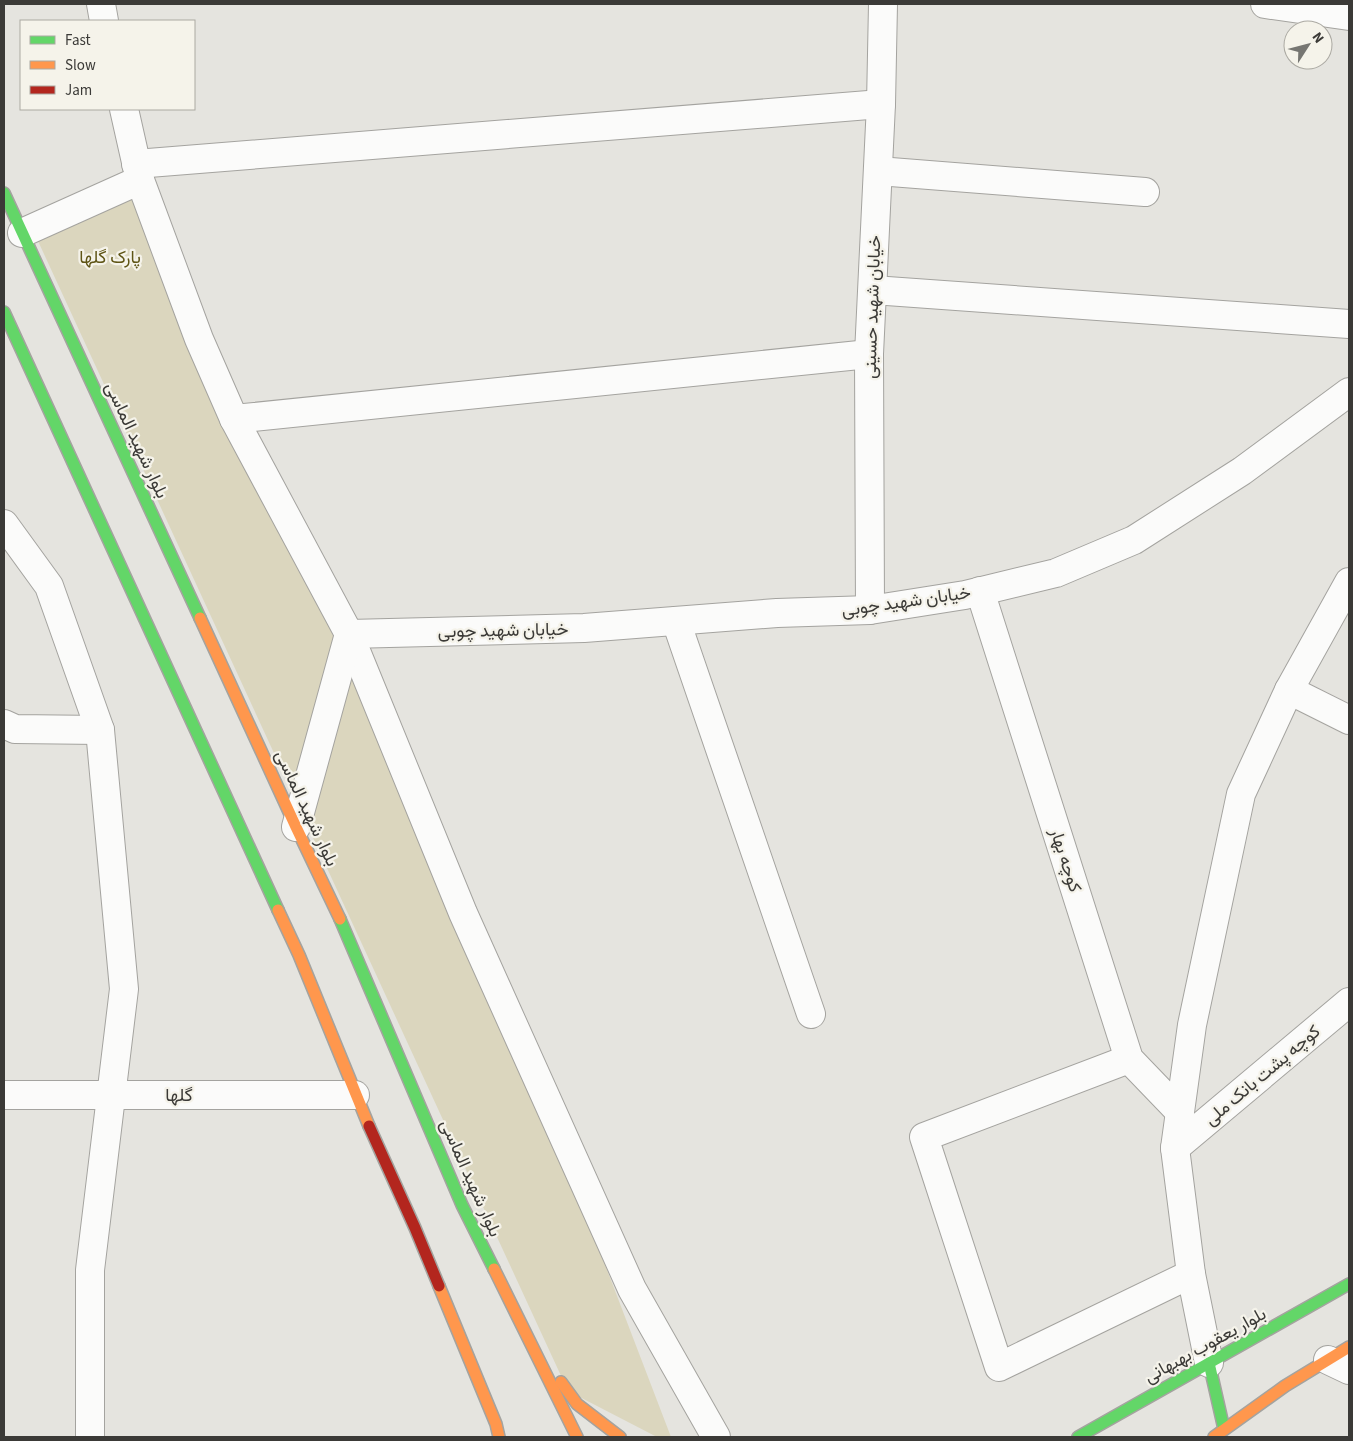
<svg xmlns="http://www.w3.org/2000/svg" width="1353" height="1441" font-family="'Source Sans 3',Vazirmatn,sans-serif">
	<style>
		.green { fill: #dbd6be }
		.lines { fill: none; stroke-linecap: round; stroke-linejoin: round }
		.street-casing { stroke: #a4a39f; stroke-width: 30 }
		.fast-casing { stroke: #a4a39f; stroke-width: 14 }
		.slow-casing { stroke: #a4a39f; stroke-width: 14 }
		.jam-casing { stroke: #a4a39f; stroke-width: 14 }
		.street { stroke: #fbfbfa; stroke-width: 28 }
		.fast { stroke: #63d668; stroke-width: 11 }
		.slow { stroke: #ff974d; stroke-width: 11 }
		.jam { stroke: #b3261e; stroke-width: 11 }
		.labels { text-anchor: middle; stroke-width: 4.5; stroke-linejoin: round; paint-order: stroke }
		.park-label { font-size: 18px; fill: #5f5516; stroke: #f5f3ea }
		.street-label { font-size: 18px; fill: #3b3a37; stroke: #f5f3ea }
	</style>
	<rect width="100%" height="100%" fill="#e5e4df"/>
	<path class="green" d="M140 180 330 629 511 1019 671 1437H657L568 1391 32 228Z"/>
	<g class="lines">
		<g class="street-casing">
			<g id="street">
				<path d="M101 4 104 21"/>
				<path d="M1265 4 1349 16"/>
				<path d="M124 109 140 180 199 339 234 419 349 634 463 913 632 1289 716 1437"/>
				<path d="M136 164 881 104"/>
				<path d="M878 171 1145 192"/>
				<path d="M22 233 140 180"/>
				<path d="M873 290 1349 324"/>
				<path d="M234 419 869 354"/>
				<path d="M4 524 49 586 100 730 124 989 90 1270V1437"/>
				<path d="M980 591 1129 1059 1180 1112"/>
				<path d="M870 610 869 354 881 104 883 4"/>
				<path d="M676 621 811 1014"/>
				<path d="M1289 690 1349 720"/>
				<path d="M4 724 15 729 100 730"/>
				<path d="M296 827 349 634 584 628 777 613 870 610 965 595 1056 573 1134 540 1242 471 1349 392"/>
				<path d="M1129 1059 924 1137 999 1367 1191 1274"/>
				<path d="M4 1095H355"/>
				<path d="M1175 1148 1349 1002"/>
				<path d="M1328 1360 1349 1370"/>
				<path d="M1209 1363 1191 1274 1175 1148 1192 1025 1241 794 1289 690 1349 582"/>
			</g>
		</g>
		<g class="fast-casing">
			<g id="fast">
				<path d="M4 193 200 618"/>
				<path d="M4 312 278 910"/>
				<path d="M340 919 462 1205 494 1269"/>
				<path d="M1209 1363 1224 1429"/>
				<path d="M1078 1437 1349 1284"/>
			</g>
		</g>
		<g class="slow-casing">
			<g id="slow">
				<path d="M200 618 296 827 340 919"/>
				<path d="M278 910 299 955 369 1126"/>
				<path d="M494 1269 577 1437"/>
				<path d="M439 1286 496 1424 499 1437"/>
				<path d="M561 1382 577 1404 620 1437"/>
				<path d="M1214 1437 1285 1386 1349 1347"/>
			</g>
		</g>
		<g class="jam-casing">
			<path id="jam" d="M369 1126 415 1228 439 1286"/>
		</g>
		<use href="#street" class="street"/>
		<use href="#fast" class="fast"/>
		<use href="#slow" class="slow"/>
		<use href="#jam" class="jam"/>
	</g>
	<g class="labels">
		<g class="park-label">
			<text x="110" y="263">پارک گلها</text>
		</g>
		<g class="street-label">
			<text transform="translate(872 307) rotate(-88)" y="6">خیابان شهید حسینی</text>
			<text transform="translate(137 440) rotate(65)" y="6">بلوار شهید الماسی</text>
			<text transform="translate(906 601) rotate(-8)" y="6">خیابان شهید چوبی</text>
			<text transform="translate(503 630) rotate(-1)" y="6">خیابان شهید چوبی</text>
			<text transform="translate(307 808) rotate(65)" y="6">بلوار شهید الماسی</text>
			<text transform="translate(1066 860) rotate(72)" y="6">کوچه بهار</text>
			<text transform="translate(1262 1075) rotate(-40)" y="6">کوچه پشت بانک ملی</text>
			<text x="179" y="1101">گلها</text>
			<text transform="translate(471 1178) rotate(66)" y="6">بلوار شهید الماسی</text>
			<text transform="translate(1205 1345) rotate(-29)" y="6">بلوار یعقوب بهبهانی</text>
		</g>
	</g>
	<rect width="1353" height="1441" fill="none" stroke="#3b3a37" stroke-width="10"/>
	<rect x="20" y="20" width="175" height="90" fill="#f5f3ea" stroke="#aba9a2"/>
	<rect x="30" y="36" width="25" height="8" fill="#63d668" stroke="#aba9a2"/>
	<text x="65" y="45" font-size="15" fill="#3b3a37">Fast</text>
	<rect x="30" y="61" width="25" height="8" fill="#ff974d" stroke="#aba9a2"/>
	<text x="65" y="70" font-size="15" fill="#3b3a37">Slow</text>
	<rect x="30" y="86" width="25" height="8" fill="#b3261e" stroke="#aba9a2"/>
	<text x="65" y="95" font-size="15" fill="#3b3a37">Jam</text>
	<g transform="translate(1308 45) rotate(54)"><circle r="24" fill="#f5f3ea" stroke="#aba9a2"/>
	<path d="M0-4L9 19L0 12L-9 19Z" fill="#767672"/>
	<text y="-8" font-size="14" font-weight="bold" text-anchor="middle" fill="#3b3a37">N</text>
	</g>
</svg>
